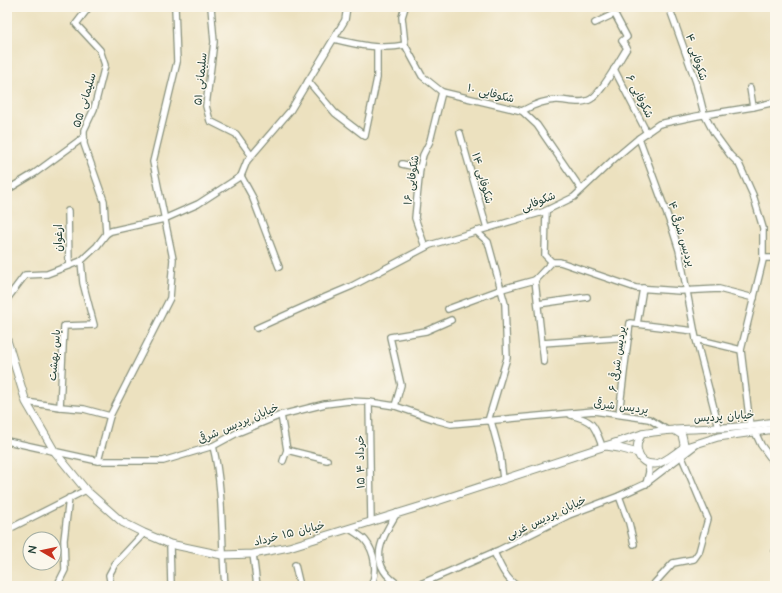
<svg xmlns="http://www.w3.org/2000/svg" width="782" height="593" font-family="'Architects Daughter','Playpen Sans Arabic',sans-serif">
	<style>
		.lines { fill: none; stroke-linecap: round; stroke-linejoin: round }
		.minor-casing { stroke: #868f7a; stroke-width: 8 }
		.tertiary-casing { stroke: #868f7a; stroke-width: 9 }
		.minor { stroke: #fff; stroke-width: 5.5 }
		.tertiary { stroke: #fff; stroke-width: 7 }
		.labels { text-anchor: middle; stroke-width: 3; stroke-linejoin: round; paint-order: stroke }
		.street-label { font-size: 11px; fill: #1f3d34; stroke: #fbf7ec }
	</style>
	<rect width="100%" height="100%" fill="#fbf7ec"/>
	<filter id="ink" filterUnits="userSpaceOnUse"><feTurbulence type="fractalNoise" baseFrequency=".025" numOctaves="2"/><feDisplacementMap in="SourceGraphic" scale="8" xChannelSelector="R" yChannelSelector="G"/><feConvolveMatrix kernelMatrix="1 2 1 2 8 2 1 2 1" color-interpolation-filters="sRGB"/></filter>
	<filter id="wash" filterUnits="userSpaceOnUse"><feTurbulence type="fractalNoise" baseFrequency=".012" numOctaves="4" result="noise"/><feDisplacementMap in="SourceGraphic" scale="16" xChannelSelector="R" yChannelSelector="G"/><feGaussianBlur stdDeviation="0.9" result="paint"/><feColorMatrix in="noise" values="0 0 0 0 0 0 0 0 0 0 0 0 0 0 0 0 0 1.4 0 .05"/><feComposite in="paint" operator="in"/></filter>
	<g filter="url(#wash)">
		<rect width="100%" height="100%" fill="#ece1bf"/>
	</g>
	<g filter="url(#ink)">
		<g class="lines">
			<g class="minor-casing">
				<g id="minor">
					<path d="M89 7 76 24 100 50 105 65 94 109 84 130V144L104 201 106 234"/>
					<path d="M211 7 214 42 206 106 210 121 236 134 251 155"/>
					<path d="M405 7 402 17 405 45 422 76 442 92 522 111 537 125 581 189"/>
					<path d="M669 7 696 82 704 114 714 133 730 155 739 164 753 195 763 228V260L741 350 750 425"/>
					<path d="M595 23 614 14"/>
					<path d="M334 39C358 45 381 50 405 45"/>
					<path d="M614 69 647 133"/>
					<path d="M308 81 335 113 365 136 377 78V47"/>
					<path d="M750 88 753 107"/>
					<path d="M522 111C533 105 545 100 557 100 567 100 582 105 591 99 601 94 620 59 627 48L622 41 627 37 611 7"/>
					<path d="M460 133 487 228"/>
					<path d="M639 138 672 228 679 250 696 339 741 350"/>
					<path d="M402 164 420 168"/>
					<path d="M241 176 252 196 279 267"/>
					<path d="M7 190 35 173 84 137"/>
					<path d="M68 211 69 266"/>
					<path d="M546 211 545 255 552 262"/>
					<path d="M476 231 488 242 505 304 507 358 488 421"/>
					<path d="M425 247 415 218 420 168 423 155 430 141 442 92"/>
					<path d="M763 258H775"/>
					<path d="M535 280 544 362"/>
					<path d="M7 299 25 275 47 274 81 261 97 246 106 234 111 231 164 219 198 204 241 176 247 161 290 111 345 20 347 7"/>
					<path d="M538 304 587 297"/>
					<path d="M448 309 502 289 535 280 552 262H560L636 288 680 291 719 289 754 298"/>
					<path d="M637 324 694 331"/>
					<path d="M257 328 326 297 352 286 430 245 543 212 574 197 614 159 639 138 659 124 697 116 753 107 775 102"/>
					<path d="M696 339 719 428"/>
					<path d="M542 343 629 337"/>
					<path d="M26 402 60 407 84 409 110 416"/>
					<path d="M369 402 371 521"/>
					<path d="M395 406 401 385 390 337 426 331 451 320"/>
					<path d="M60 407 64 326 94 325 83 283 81 261"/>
					<path d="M619 414 630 323 637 324 643 288"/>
					<path d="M281 415 287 450 283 461"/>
					<path d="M571 415C594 421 594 425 602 446"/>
					<path d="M491 421 500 454 503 479"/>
					<path d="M755 432 761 445 775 464V475"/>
					<path d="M7 441 98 461H163L213 446 237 433 281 415 325 404 349 401 369 402 395 406 436 420 451 424 594 411 649 419 667 430"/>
					<path d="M213 446C224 491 221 540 225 586"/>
					<path d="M287 450 327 460"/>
					<path d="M98 461 110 416 170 298 173 259 153 162 177 62 175 7"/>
					<path d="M646 484 649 472 648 463"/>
					<path d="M619 496 629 523 634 544"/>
					<path d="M397 513C379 541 367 566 401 586"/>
					<path d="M350 529C354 532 361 536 365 540 375 552 378 572 371 586"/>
					<path d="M7 530 86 490"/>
					<path d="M170 544 171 586"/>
					<path d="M494 552C500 565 505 578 517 586"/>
					<path d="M775 552V575"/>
					<path d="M253 554 257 586"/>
					<path d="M295 565 300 586"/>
					<path d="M57 586 65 570 64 540 69 498"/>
					<path d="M111 586 109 575 115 564 144 533"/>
					<path d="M416 586 499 550 569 515 619 496 645 484 696 445"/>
					<path d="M652 586 673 563 694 559 699 552 708 519 681 455"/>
				</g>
			</g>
			<g class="tertiary-casing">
				<g id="tertiary">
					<path d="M7 340 26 402 55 452 86 490 122 522 144 533 170 544 222 555 253 554 289 547 422 506 642 434"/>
					<path d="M674 430 682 435 684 444 683 448C675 453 665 463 655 464 637 465 633 446 642 434 666 429 691 429 716 428 736 428 756 425 775 422"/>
					<path d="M606 446 619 448 638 453"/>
					<path d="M683 448 718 437 775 429"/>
				</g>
			</g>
			<use href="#minor" class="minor"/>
			<use href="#tertiary" class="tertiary"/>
		</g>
	</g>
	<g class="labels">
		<g class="street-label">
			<text transform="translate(697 57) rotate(72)" y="4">شکوفایی ۴</text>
			<text transform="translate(200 79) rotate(-84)" y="4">سلیمانی ۵۱</text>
			<text transform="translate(491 93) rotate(14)" y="4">شکوفایی ۱۰</text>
			<text transform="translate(640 96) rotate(63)" y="4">شکوفایی ۶</text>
			<text transform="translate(84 100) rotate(-73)" y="4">سلیمانی ۵۵</text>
			<text transform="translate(483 178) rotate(74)" y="4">شکوفایی ۱۴</text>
			<text transform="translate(411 180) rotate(-81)" y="4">شکوفایی ۱۶</text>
			<text transform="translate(538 201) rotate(-21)" y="4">شکوفایی</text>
			<text transform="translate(682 234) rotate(73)" y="4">پردیس شرقی ۴</text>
			<text transform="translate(58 238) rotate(-90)" y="4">ارغوان</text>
			<text transform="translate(54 355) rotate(-85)" y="4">یاس بهشت</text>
			<text transform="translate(617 359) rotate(-82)" y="4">پردیس شرقی ۶</text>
			<text transform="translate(621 406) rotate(7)" y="4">پردیس شرقی</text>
			<text transform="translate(724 416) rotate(-4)" y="4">خیابان پردیس</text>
			<text transform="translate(238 423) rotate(-23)" y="4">خیابان پردیس شرقی</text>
			<text transform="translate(360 462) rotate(-91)" y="4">۱۵ خرداد ۴</text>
			<text transform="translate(546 517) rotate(-25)" y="4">خیابان پردیس غربی</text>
			<text transform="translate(289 533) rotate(-14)" y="4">خیابان ۱۵ خرداد</text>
		</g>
	</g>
	<rect width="782" height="593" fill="none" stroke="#fbf7ec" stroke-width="24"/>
	<g transform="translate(42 551) rotate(279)"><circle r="19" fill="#fbf7ec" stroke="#a3ada2"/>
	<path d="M0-3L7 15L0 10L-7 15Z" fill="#c8321e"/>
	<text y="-6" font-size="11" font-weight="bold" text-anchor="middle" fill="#1f3d34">N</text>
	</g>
</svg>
